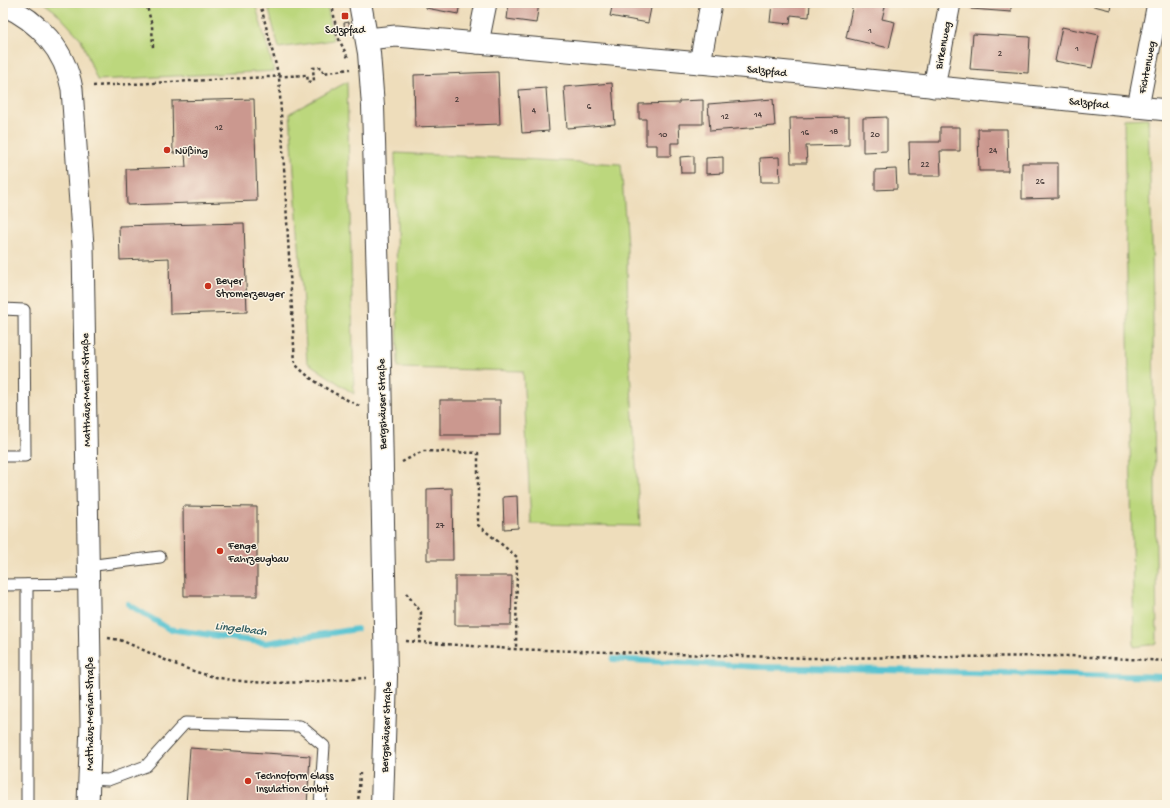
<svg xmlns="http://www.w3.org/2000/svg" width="1170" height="808" font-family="'Gochi Hand',sans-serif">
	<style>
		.green { fill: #bcd77d; stroke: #6c7a4c }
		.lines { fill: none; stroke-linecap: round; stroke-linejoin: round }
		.stream { stroke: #57c3d1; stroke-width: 6 }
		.building { fill: #cb988f }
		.service-casing { stroke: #3c3934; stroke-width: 13 }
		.minor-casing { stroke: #3c3934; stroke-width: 23 }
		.secondary-casing { stroke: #3c3934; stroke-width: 24 }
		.path { stroke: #3c3934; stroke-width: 2.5; stroke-dasharray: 3 3; stroke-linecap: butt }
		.service { stroke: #fff; stroke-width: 11 }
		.minor { stroke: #fff; stroke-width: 21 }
		.secondary { stroke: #fff; stroke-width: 22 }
		.poi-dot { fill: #c8321e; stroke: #fcf5e5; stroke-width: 1.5 }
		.labels { text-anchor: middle; stroke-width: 3; stroke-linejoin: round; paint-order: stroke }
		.number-label { font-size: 9px; fill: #483b39 }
		.poi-label { font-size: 11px; fill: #1c1c1c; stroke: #fcf5e5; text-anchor: start }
		.street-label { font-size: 11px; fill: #1c1c1c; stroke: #fcf5e5 }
		.water-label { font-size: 12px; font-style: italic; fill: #345f64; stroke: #fcf5e5 }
	</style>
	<rect width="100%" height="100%" fill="#fcf5e5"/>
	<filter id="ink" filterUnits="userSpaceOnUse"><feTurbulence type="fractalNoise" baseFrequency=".025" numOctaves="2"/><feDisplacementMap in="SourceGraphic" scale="8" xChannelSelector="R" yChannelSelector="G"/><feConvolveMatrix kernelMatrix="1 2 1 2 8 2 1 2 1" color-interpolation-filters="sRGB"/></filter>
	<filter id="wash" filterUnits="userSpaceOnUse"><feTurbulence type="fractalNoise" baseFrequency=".012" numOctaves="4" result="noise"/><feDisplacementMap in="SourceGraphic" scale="16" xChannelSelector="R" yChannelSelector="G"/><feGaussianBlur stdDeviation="0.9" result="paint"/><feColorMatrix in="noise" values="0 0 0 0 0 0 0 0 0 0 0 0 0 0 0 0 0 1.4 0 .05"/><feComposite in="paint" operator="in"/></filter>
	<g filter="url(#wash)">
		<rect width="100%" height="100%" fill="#edb"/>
		<g class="green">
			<path d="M44 3H255L274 71 97 80 81 39 56 12Z"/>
			<path d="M267 3H327L333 40 279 48Z"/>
			<path d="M347 82 354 394 307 362 290 113Z"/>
			<path d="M1148 118 1152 243 1157 644 1134 647 1124 119Z"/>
			<path d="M395 153 621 164 627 245 628 340 640 526 531 524 523 371 398 368Z"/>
		</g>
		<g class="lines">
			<g class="stream">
				<path d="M128 604 169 629 266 643 357 629"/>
				<path d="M613 659 761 667 1167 677"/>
			</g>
		</g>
		<g id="blocks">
			<g class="building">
				<path d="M427 3H460L458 14 426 8Z"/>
				<path d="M509 3H539L536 23 507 19Z"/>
				<path d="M613 3H652L648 23 610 16Z"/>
				<path d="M772 3H810L809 17 791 15 790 24 770 22Z"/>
				<path d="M853 3H886L882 19 895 22 889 48 846 38Z"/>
				<path d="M972 3H1011V12L971 9Z"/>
				<path d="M1082 3H1111L1110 10Z"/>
				<path d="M349 22 350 31 345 32 344 23Z"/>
				<path d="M1062 27 1099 35 1092 68 1055 61Z"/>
				<path d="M973 34 1030 37 1028 73 970 69Z"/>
				<path d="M498 72 500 124 415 127 414 75Z"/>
				<path d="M612 83 615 124 567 128 564 87Z"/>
				<path d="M546 88 549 131 522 133 519 90Z"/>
				<path d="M254 99 257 201 127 205 126 169 186 167 185 153H173L172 101Z"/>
				<path d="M773 99 775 126 710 131 708 104Z"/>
				<path d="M703 100V124H679L680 143H671V156H657V145H646V119H639V104L679 103V101Z"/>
				<path d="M849 117V145L806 146 807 163H791L790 118Z"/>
				<path d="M887 117V151L863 152V118Z"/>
				<path d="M940 127H960V151H940L941 176H910L909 142H940Z"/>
				<path d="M978 129H1007L1008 171H979Z"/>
				<path d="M694 156V173H681L680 157Z"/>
				<path d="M723 157V173L706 174V158Z"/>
				<path d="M779 157 780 182H761L760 158Z"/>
				<path d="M1022 163H1058V198L1022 199Z"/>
				<path d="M896 169 897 189 875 190V170Z"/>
				<path d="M244 223 247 312 170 314 169 258 120 260 119 226Z"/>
				<rect x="440" y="400" width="60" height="35"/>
				<path d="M452 488 453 560H427V489Z"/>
				<path d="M517 496 518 528 504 529 503 497Z"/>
				<path d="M183 506 257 507V596H184Z"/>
				<path d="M455 576H512L511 625H455Z"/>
				<path d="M190 748 310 756 307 805H186Z"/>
			</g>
		</g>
	</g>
	<g filter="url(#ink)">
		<use href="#blocks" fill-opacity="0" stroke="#3c3934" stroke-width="1"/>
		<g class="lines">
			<g class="service-casing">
				<g id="service">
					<path d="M3 309 24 310 25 456H3"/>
					<path d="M87 566 160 557"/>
					<path d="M3 585 87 584"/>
					<path d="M89 779 108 780 146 766 185 723 300 726 324 746 320 805"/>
					<path d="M27 805V585"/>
				</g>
			</g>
			<g class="minor-casing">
				<g id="minor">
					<path d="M3 5C39 21 65 50 72 89L83 246 91 724 88 805"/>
					<path d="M367 39 396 36 478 43 700 63 1167 110"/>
					<path d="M478 43 486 3"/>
					<path d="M700 63 711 3"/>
					<path d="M934 87 950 3"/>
					<path d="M1138 107 1158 3"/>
				</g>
			</g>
			<g class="secondary-casing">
				<path id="secondary" d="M360 3 369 53 373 106 379 317 386 677 382 805"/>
			</g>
			<g class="path">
				<path d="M146 3 152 25 153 48"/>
				<path d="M260 3 279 77 295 364C314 384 336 394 361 407"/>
				<path d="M332 3 337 35 348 58"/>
				<path d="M93 86 307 75 308 82 314 81 313 68 322 67 323 73 350 69"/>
				<path d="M402 462 423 451 478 453V525L517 557 516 649"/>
				<path d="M406 593 421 612 420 642"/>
				<path d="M108 638 120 640C150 652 180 669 211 676 261 688 315 681 366 678"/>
				<path d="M406 641 511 649 808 658 1071 656 1167 661"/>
				<path d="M358 805 360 773"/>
			</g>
			<use href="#service" class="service"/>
			<use href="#minor" class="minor"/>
			<use href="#secondary" class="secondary"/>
		</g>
	</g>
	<g class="poi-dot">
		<rect x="341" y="12" width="8" height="8" rx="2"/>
		<circle cx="167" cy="150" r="4"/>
		<circle cx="208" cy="286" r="4"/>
		<circle cx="220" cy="551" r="4"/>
		<circle cx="248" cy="781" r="4"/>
	</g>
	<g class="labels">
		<g class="number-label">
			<text x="870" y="33">1</text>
			<text x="1077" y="51">1</text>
			<text x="1000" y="56">2</text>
			<text x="457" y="102">2</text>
			<text x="589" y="109">6</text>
			<text x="534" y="113">4</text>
			<text x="758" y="117">14</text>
			<text x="725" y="119">12</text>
			<text x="219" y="130">12</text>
			<text x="834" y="134">18</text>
			<text x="805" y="135">16</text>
			<text x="663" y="137">10</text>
			<text x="875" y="137">20</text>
			<text x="993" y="153">24</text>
			<text x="925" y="167">22</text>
			<text x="1040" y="184">26</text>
			<text x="440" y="528">27</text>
		</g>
		<g class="poi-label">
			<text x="345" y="33" text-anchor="middle">Salzpfad</text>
			<text x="175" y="154">Nüßing</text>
			<text x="216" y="284">Beyer<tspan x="216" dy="13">Stromerzeuger</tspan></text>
			<text x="228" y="549">Fenge<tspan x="228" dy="13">Fahrzeugbau</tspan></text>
			<text x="256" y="779">Technoform Glass<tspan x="256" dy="13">Insulation GmbH</tspan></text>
		</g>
		<g class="street-label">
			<text transform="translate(942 45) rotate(-79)" y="4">Birkenweg</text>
			<text transform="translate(1146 67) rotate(-79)" y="4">Fichtenweg</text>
			<text transform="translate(767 70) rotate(6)" y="4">Salzpfad</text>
			<text transform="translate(1089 102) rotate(6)" y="4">Salzpfad</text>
			<text transform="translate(85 390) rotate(-91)" y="4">Matthäus-Merian-Straße</text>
			<text transform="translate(381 404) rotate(-91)" y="4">Bergshäuser Straße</text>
			<text transform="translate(89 714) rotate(-90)" y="4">Matthäus-Merian-Straße</text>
			<text transform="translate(385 727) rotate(-88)" y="4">Bergshäuser Straße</text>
		</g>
		<g class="water-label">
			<text transform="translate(241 628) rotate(7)" y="4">Lingelbach</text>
		</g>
	</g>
	<rect width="1170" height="808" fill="none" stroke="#fcf5e5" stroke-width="16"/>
</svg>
